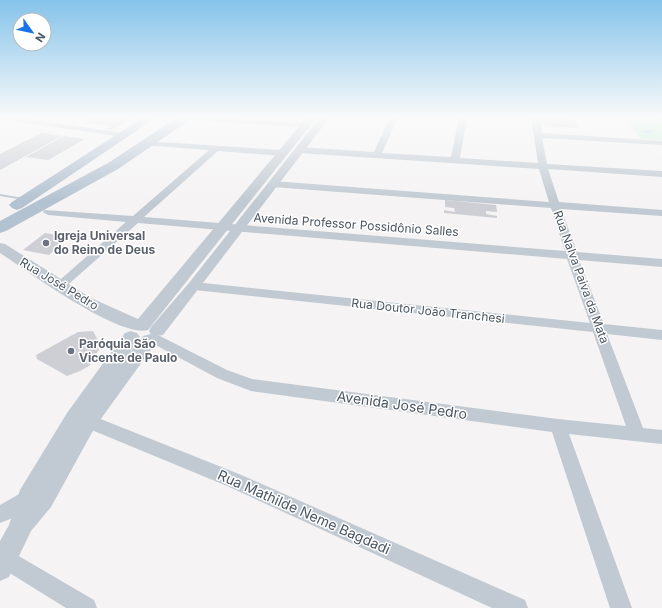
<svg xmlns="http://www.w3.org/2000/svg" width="662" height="608" font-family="Inter,sans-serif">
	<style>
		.green { fill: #c3f1d5 }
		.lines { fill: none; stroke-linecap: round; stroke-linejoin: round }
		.stream { stroke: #90daee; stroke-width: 2.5 }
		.building { fill: #cdcfd5 }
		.service { fill: #c1cad2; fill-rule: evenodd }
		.minor { fill: #c1cad2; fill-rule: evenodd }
		.tertiary { fill: #c1cad2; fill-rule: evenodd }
		.primary { fill: #b3c2d1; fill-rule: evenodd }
		.worship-dot { fill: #6b7280; stroke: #fff; stroke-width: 1.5 }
		.labels { text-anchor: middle; stroke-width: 3; stroke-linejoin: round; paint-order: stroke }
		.street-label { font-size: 12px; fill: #4a5661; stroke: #fff }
		.worship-label { font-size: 12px; font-weight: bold; fill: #5b616d; stroke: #fff; text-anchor: start }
		.near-street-label { font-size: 14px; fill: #4a5661; stroke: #fff }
	</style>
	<rect width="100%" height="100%" fill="#f5f3f3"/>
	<path class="green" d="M624 117H662V140L641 139Z"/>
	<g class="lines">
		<path class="stream" d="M644 132 652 131"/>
	</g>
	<g class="building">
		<path d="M96 117H130L113 126 86 123 90 121 87 120Z"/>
		<path d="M543 118 574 120 578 128 545 126Z"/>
		<path d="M41 133 62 136 0 170V154Z"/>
		<path d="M64 136 85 139 48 160 26 157Z"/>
		<path d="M445 200 496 205 497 212 486 211V214L497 216V218L444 213V210L455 212 454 208 445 207Z"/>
		<path d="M45 233 68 237 49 255 23 250Z"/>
		<path d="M93 331 101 346 89 366 80 371 67 376 37 359 36 355 78 332Z"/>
	</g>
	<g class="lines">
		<g class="service">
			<path d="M131 117H135L110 130 107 129Z"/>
			<path d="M0 194 24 198 26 199 24 200 0 196Z"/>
		</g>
		<g class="minor">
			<path d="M0 117H13L123 133 127 135 123 137 0 119Z"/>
			<path d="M184 117 305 123 309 125 305 127 187 120H184Z"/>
			<path d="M390 117H398L382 153 451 157 459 117H467L460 158 538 163 531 117H539L542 133 662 141V145L542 138 547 164 662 171V177L548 169 559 202 662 210V216L561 209 577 252 662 259V267L579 260 604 324 662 330V340L607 334 643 428 662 430V444L569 434 632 608H610L552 432 251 391 217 378 148 341 146 338 148 335 153 333 158 335 227 370 252 379 558 419 626 426 593 332 194 290 190 289 188 286 190 283 194 282 590 323 567 259 138 223 63 289H55L53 286 126 222 48 215 43 212 44 210 133 216 209 150 143 145V141H146L282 150 286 153 282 156 218 151 144 217 565 251 551 208 273 187 268 184 273 181 549 202 539 169 299 153 295 150 299 147 374 152Z"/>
			<path d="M88 414 239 474 525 600 528 608H492L227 486 82 426 80 421 82 416Z"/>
			<path d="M28 489 35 492 37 498C31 511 13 518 0 523V505Z"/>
			<path d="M5 548 94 600 97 608H66L0 567V550Z"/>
		</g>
		<g class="tertiary">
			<path d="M307 117H317L148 330C119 338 27 271 0 253V243L5 244 91 298 138 319Z"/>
			<path d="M320 117H330L163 335 156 336 158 340 155 344 95 427 51 507 31 531 9 577 0 581V541L9 525 20 490 67 413 125 333 131 331 137 333 140 337 128 355 143 336 151 334 149 331 151 327 189 283Z"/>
		</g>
		<g class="primary">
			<path d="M144 117H157L22 208 17 210 12 208 9 205 12 202Z"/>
			<path d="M178 117H190L184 124 118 169 6 231 0 233V221L108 163Z"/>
		</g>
	</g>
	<linearGradient id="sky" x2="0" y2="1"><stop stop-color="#85c3ea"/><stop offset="0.58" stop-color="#fafafa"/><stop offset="1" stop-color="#fafafa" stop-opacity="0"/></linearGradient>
	<rect width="662" height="202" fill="url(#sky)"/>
	<g class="worship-dot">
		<circle cx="46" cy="243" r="4"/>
		<circle cx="71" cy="351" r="4"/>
	</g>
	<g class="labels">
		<g class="street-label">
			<text transform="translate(356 225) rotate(4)" y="4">Avenida Professor Possidônio Salles</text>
			<text transform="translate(581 277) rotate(70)" y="4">Rua Nalva Paiva da Mata</text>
			<text transform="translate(59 284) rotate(31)" y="4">Rua José Pedro</text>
			<text transform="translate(428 311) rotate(6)" y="4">Rua Doutor João Tranchesi</text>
		</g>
		<g class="worship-label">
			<text x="54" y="240">Igreja Universal<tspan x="54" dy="14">do Reino de Deus</tspan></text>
			<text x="79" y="348">Paróquia São<tspan x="79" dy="14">Vicente de Paulo</tspan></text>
		</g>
		<g class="near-street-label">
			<text transform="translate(402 405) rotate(8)" y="5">Avenida José Pedro</text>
			<text transform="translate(304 512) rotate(24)" y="5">Rua Mathilde Neme Bagdadi</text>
		</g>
	</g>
	<g transform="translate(32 32) rotate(123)"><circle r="19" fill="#ffffff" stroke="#b7bbc0"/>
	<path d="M0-3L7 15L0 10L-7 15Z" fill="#1a73e8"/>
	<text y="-6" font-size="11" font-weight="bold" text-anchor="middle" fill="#4a5661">N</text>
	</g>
</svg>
